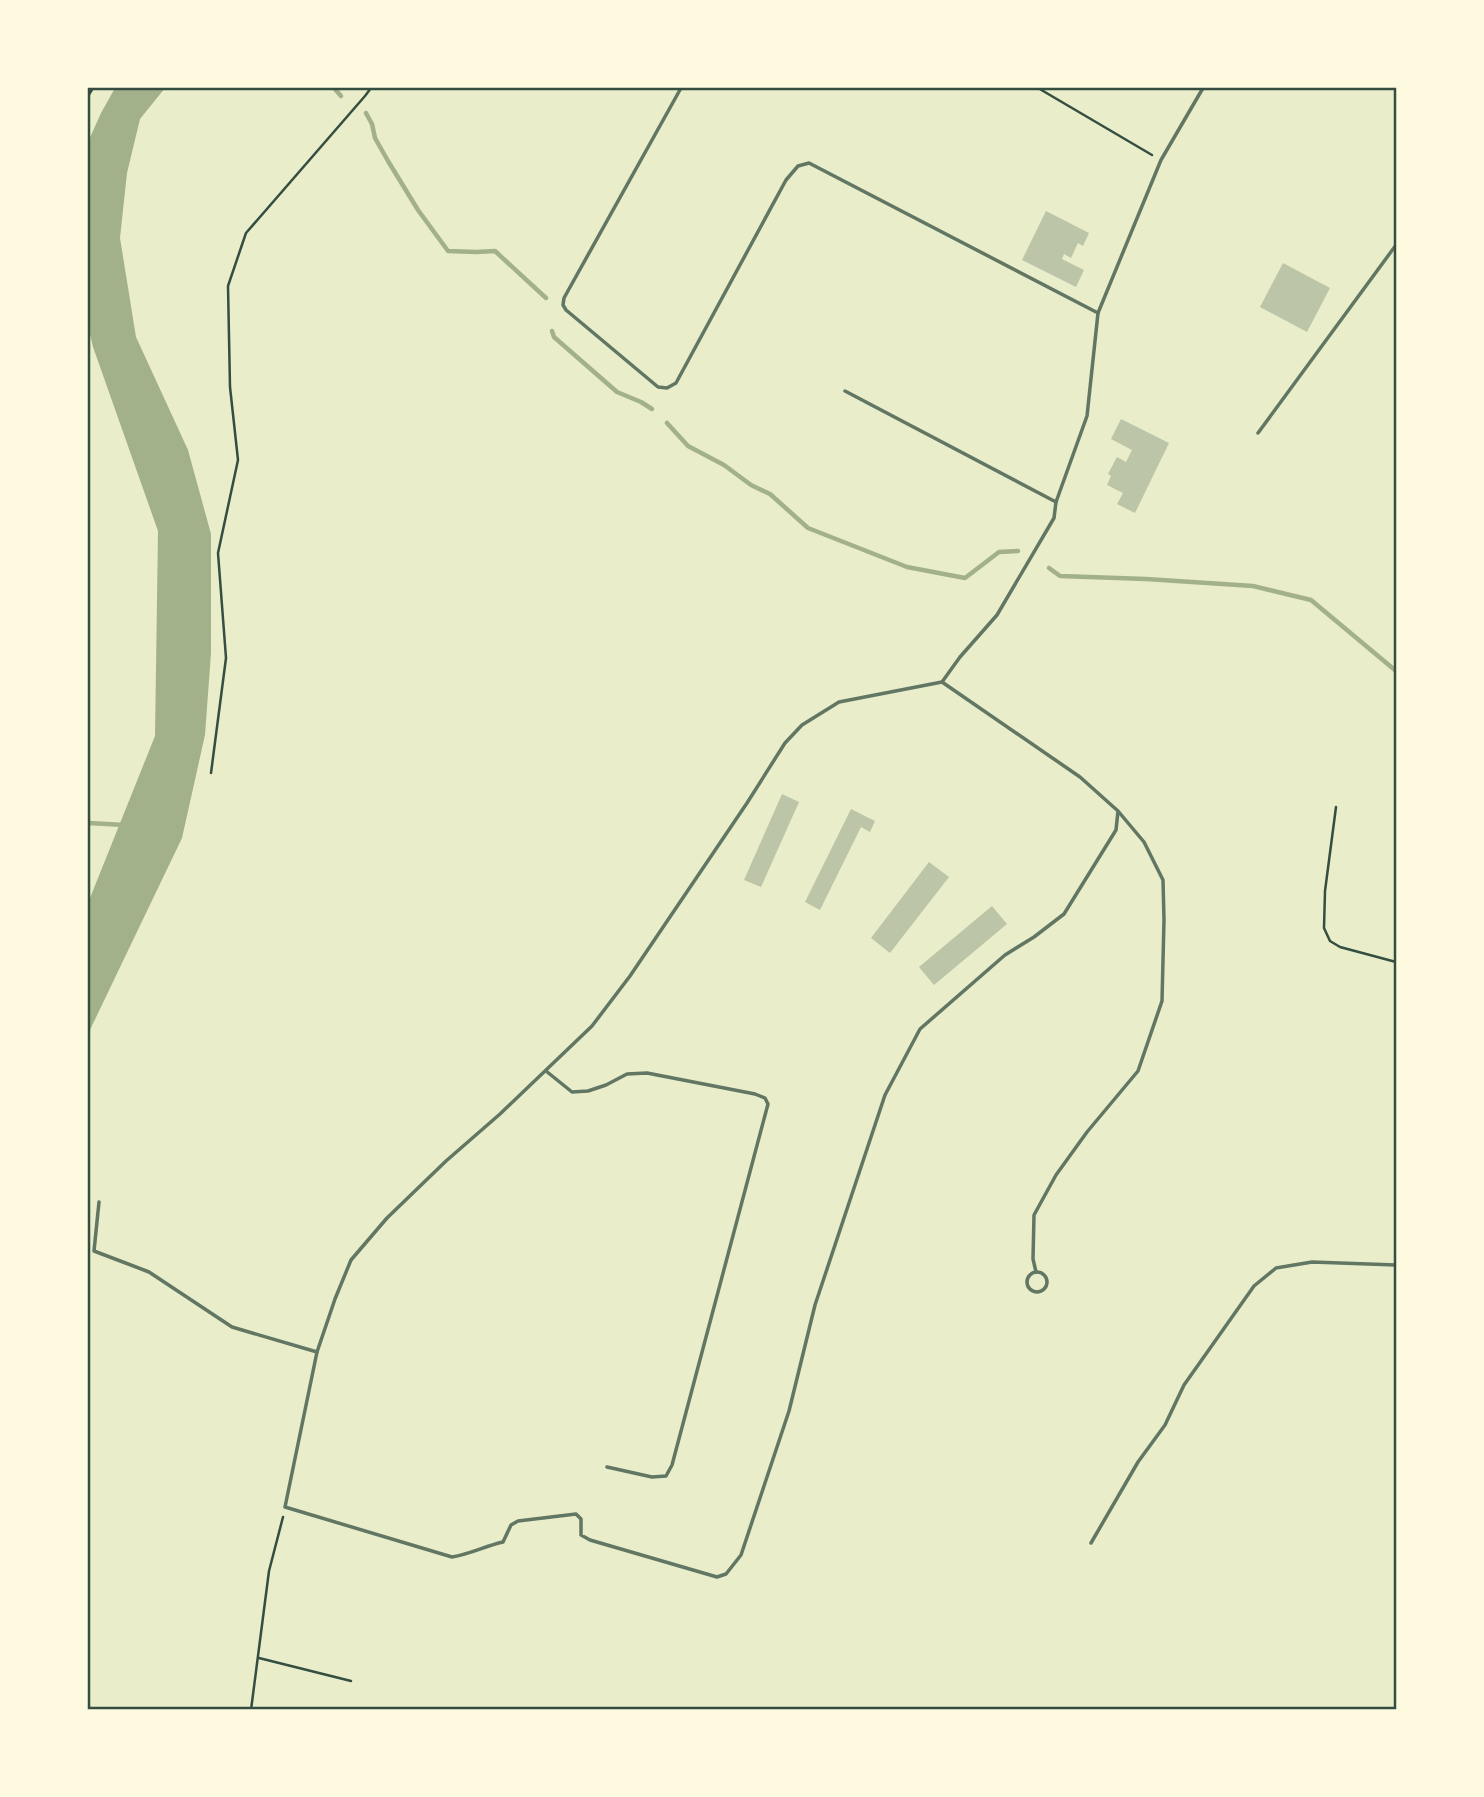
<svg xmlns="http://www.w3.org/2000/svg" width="1484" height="1797" font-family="'Noto Sans',sans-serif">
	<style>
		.water { fill: #a3b18a }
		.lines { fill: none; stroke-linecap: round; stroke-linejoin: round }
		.stream { stroke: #a3b18a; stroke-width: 4.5 }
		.building { fill: #bcc5a7 }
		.path { stroke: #344e41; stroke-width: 2.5 }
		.service { stroke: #617663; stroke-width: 3.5 }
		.neatline { fill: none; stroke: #344e41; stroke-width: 2.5 }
	</style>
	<rect width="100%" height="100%" fill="#e9edc9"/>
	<path class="water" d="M115 88H165L140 119 127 173 120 238 136 337 188 450 211 534V653L205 735 182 838 88 1034V903L155 736 158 531 93 347 88 326V142L101 113Z"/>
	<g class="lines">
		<g class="stream">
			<path d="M334 88 341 96"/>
			<path d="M366 113 372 124 375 138 388 161 418 210 448 251 476 252 495 251 546 298"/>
			<path d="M552 331 554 337 617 392 641 402 652 409"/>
			<path d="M667 423 688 446 724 465 751 485 770 494 808 528 907 567 965 578 999 552 1018 551"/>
			<path d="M1049 568 1060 576 1146 579 1253 586 1311 600 1396 671"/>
			<path d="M88 823 125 825"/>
		</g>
	</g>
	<g class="building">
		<path d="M1046 211 1089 233 1083 246 1078 243 1071 258 1064 254 1062 259 1084 270 1076 287 1022 260Z"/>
		<path d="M1283 263 1330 288 1307 332 1260 307Z"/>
		<path d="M1121 419 1169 443 1135 513 1117 504 1123 493 1107 485 1111 476 1108 474 1117 457 1126 462 1132 450 1111 439Z"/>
		<path d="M782 794 799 802 761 887 744 880Z"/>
		<path d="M851 809 875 821 870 832 861 827 820 910 805 902Z"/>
		<path d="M929 862 949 877 890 953 871 938Z"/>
		<path d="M992 906 1007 924 934 985 919 967Z"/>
	</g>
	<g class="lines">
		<g class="path">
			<path d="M1038 88 1152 155"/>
			<path d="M88 96 93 88"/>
			<path d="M211 773 226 658 218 553 238 460 230 387 228 286 246 233 365 96 371 88"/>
			<path d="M1336 807 1325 891 1324 928 1330 941 1340 947 1396 962"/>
			<path d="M259 1658 351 1681"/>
			<path d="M251 1710 269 1571 283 1517"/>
		</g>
		<g class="service">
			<path d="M681 88 564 298 563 305 566 310 658 387 667 388 676 383 786 180 798 166 809 163 1098 313"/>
			<path d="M845 391 1056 502"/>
			<path d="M1258 433 1396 245"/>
			<path d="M942 682 960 657 997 615 1054 518 1056 502 1087 416 1098 313 1161 160 1203 88"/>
			<path d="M546 1071 572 1092 588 1091 606 1085 627 1074 647 1073 755 1094 765 1098 768 1104 672 1465 666 1476 652 1477 607 1467"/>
			<path d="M99 1202 94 1251 149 1272 232 1327 317 1352"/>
			<circle cx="1037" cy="1282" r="10"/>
			<path d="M1036 1272 1033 1259 1034 1215 1056 1175 1087 1132 1138 1071 1162 1001 1164 920 1163 880 1144 842 1118 811 1116 830 1064 914 1034 937 1005 955 920 1029 885 1095 815 1305 789 1411 741 1555 726 1574 717 1577 590 1540 581 1535V1519L576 1514 518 1521 511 1525 503 1542C485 1546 471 1554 452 1557L285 1507 317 1352 335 1299 351 1260 387 1218 446 1161 500 1114 592 1026 630 976 747 803 785 743 802 725 839 702 942 682 1080 777 1118 811"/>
			<path d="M1091 1543 1138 1462 1165 1425 1184 1385 1254 1286 1276 1268 1312 1262 1396 1265"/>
		</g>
	</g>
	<rect width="1484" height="1797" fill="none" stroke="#fefae0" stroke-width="178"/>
	<rect x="89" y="89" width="1306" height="1619" class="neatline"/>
</svg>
